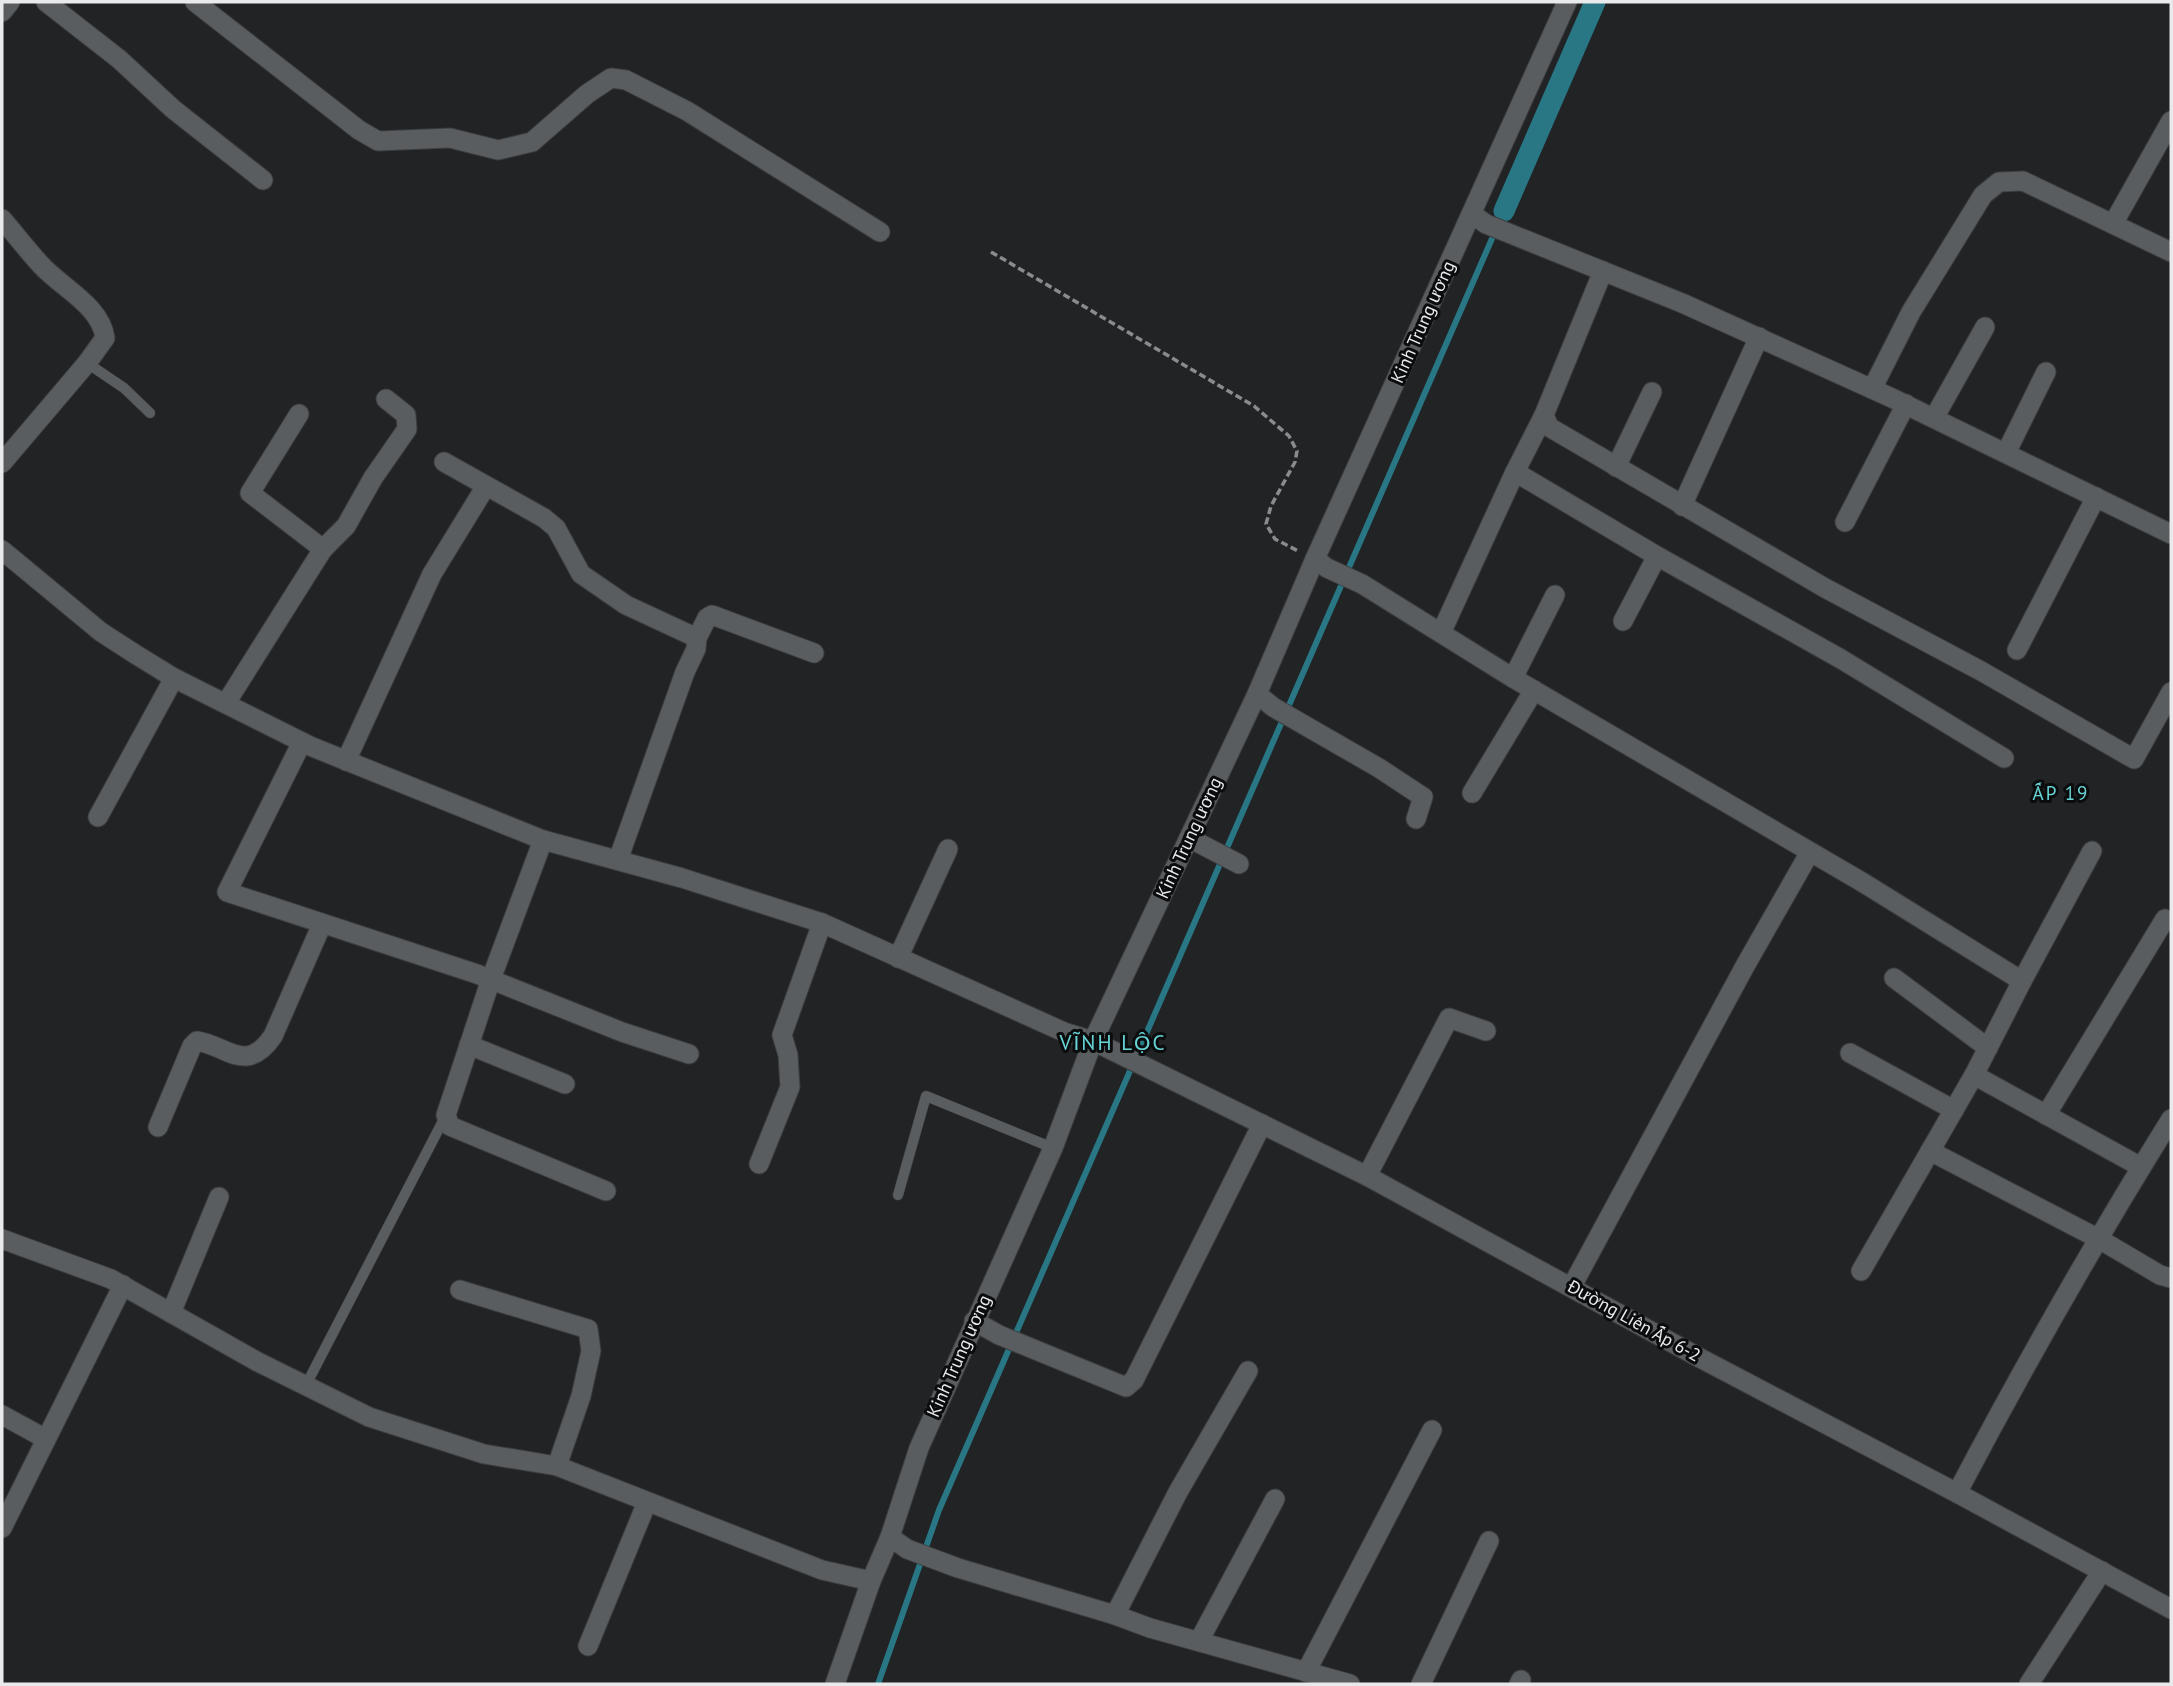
<svg xmlns="http://www.w3.org/2000/svg" width="2173" height="1686" font-family="'PT Sans',sans-serif">
	<style>
		.lines { fill: none; stroke-linecap: round; stroke-linejoin: round }
		.stream { stroke: #297785; stroke-width: 6 }
		.canal { stroke: #297785; stroke-width: 21 }
		.service-casing { stroke: #3b3d3f; stroke-width: 11 }
		.minor-casing { stroke: #3b3d3f; stroke-width: 21 }
		.tertiary-casing { stroke: #3b3d3f; stroke-width: 21 }
		.path { stroke: #898b8d; stroke-width: 3.5; stroke-dasharray: 7 3.5; stroke-linecap: butt }
		.service { stroke: #5a5d5f; stroke-width: 10 }
		.minor { stroke: #5a5d5f; stroke-width: 19 }
		.tertiary { stroke: #5a5d5f; stroke-width: 19 }
		.labels { text-anchor: middle; stroke-width: 6; stroke-linejoin: round; paint-order: stroke }
		.street-label { font-size: 18px; fill: #e9eaec; stroke: #0b0c0d }
		.neighbourhood-label { font-size: 19px; letter-spacing: 2px; fill: #67d4d6; stroke: #0b0c0d }
		.quarter-label { font-size: 21px; letter-spacing: 2px; fill: #67d4d6; stroke: #0b0c0d }
	</style>
	<rect width="100%" height="100%" fill="#212325"/>
	<g class="lines">
		<path class="stream" d="M878 1684 939 1510 1504 211"/>
		<path class="canal" d="M1504 211 1595 2"/>
		<g class="service-casing">
			<g id="service">
				<path d="M87 363 124 388 150 413"/>
				<path d="M898 1195 926 1096 1053 1148"/>
				<path d="M306 1385 446 1115"/>
			</g>
		</g>
		<g class="minor-casing">
			<g id="minor">
				<path d="M46 2 119 59 173 109 263 180"/>
				<path d="M195 2 359 130 378 141 450 138 498 150 532 142 587 94 611 78 626 80 687 111 880 232"/>
				<path d="M2 12 10 2"/>
				<path d="M1472 214 1486 224 1682 303 1892 398 2171 534"/>
				<path d="M2 219C15 234 28 251 41 265 62 288 101 306 105 338L87 363 2 463"/>
				<path d="M2113 224 2171 121"/>
				<path d="M1603 271 1544 415 1549 427 1825 588 1981 671 2134 759 2171 692"/>
				<path d="M1872 389 1911 312 1983 195 1999 182 2023 181 2171 252"/>
				<path d="M1544 415 1515 472 1657 556 1841 659 2004 758"/>
				<path d="M1934 418 1985 327"/>
				<path d="M2006 453 2046 372"/>
				<path d="M444 462 544 518 556 528 581 574 626 605 697 638 696 649 685 672 618 860"/>
				<path d="M1616 467 1652 392"/>
				<path d="M1682 506 1759 337"/>
				<path d="M1845 522 1906 404"/>
				<path d="M323 549 346 526 373 478 407 429 406 415 386 399"/>
				<path d="M2 550 101 632 135 654 174 678 310 746 543 840 682 878 822 923 1064 1032 1093 1041"/>
				<path d="M1315 559 1327 568 1362 584 1513 678 1862 882 2022 981 2092 851"/>
				<path d="M1623 621 1657 556"/>
				<path d="M1441 633 1515 472"/>
				<path d="M697 638 707 618 712 615 814 653"/>
				<path d="M2017 650 2096 497"/>
				<path d="M1513 678 1555 595"/>
				<path d="M1257 694 1273 707 1379 768 1423 797 1416 819"/>
				<path d="M226 703 323 549 250 493 299 414"/>
				<path d="M302 742 227 892 477 974 622 1032 689 1054"/>
				<path d="M346 761 432 574 486 486"/>
				<path d="M1472 793 1534 690"/>
				<path d="M98 817 174 678"/>
				<path d="M1189 838 1239 864"/>
				<path d="M543 840 491 979 446 1115 450 1126 606 1191"/>
				<path d="M898 958 948 849"/>
				<path d="M1894 978 1988 1048"/>
				<path d="M469 1045 565 1084"/>
				<path d="M1850 1053 1954 1110"/>
				<path d="M1974 1075 2141 1167"/>
				<path d="M2046 1115 2165 919"/>
				<path d="M158 1127 192 1046 197 1041C228 1046 246 1075 273 1036L322 924"/>
				<path d="M1930 1151 2099 1239 2160 1275 2171 1278"/>
				<path d="M759 1164 790 1087 788 1055 782 1035 822 923"/>
				<path d="M1367 1176 1449 1018 1486 1031"/>
				<path d="M2 1239 111 1279 258 1362 369 1417 484 1454 557 1466 822 1570 871 1581"/>
				<path d="M1861 1271 1974 1075 2022 981"/>
				<path d="M1572 1286 1745 966 1810 852"/>
				<path d="M460 1290 588 1329 591 1351 581 1396 557 1466"/>
				<path d="M171 1313 219 1197"/>
				<path d="M974 1321 999 1335 1126 1387 1134 1380 1262 1124"/>
				<path d="M2 1415 46 1439"/>
				<path d="M1957 1493C2024 1366 2095 1241 2171 1119"/>
				<path d="M2 1528 123 1285"/>
				<path d="M890 1537 907 1549 958 1568 1115 1615 1150 1628 1350 1684"/>
				<path d="M1115 1615 1178 1492 1248 1371"/>
				<path d="M1199 1641 1275 1499"/>
				<path d="M588 1646 647 1502"/>
				<path d="M1306 1672 1432 1430"/>
				<path d="M1421 1684 1489 1541"/>
				<path d="M1519 1684 1521 1680"/>
				<path d="M2029 1684 2102 1571"/>
			</g>
		</g>
		<g class="tertiary-casing">
			<g id="tertiary">
				<path d="M1093 1041 1367 1176 1700 1358 1957 1493 2171 1609"/>
				<path d="M835 1684 871 1581 890 1537 919 1448 1053 1148 1093 1041 1257 694 1315 559 1567 2"/>
			</g>
		</g>
		<path class="path" d="M991 252 1254 406 1289 436 1297 451 1295 462 1271 506 1266 524 1275 539 1298 551"/>
		<use href="#service" class="service"/>
		<use href="#minor" class="minor"/>
		<use href="#tertiary" class="tertiary"/>
	</g>
	<g class="labels">
		<g class="street-label">
			<text transform="translate(1423 322) rotate(-66)" y="6">Kinh Trung ương</text>
			<text transform="translate(1189 838) rotate(-65)" y="6">Kinh Trung ương</text>
			<text transform="translate(1634 1321) rotate(29)" y="6">Đường Liên Ấp 6-2</text>
			<text transform="translate(959 1356) rotate(-66)" y="6">Kinh Trung ương</text>
		</g>
		<g class="neighbourhood-label">
			<text x="2061" y="800">ẤP 19</text>
		</g>
		<g class="quarter-label">
			<text x="1113" y="1050">VĨNH LỘC</text>
		</g>
	</g>
	<rect width="2173" height="1686" fill="none" stroke="#e9eaec" stroke-width="7"/>
</svg>
